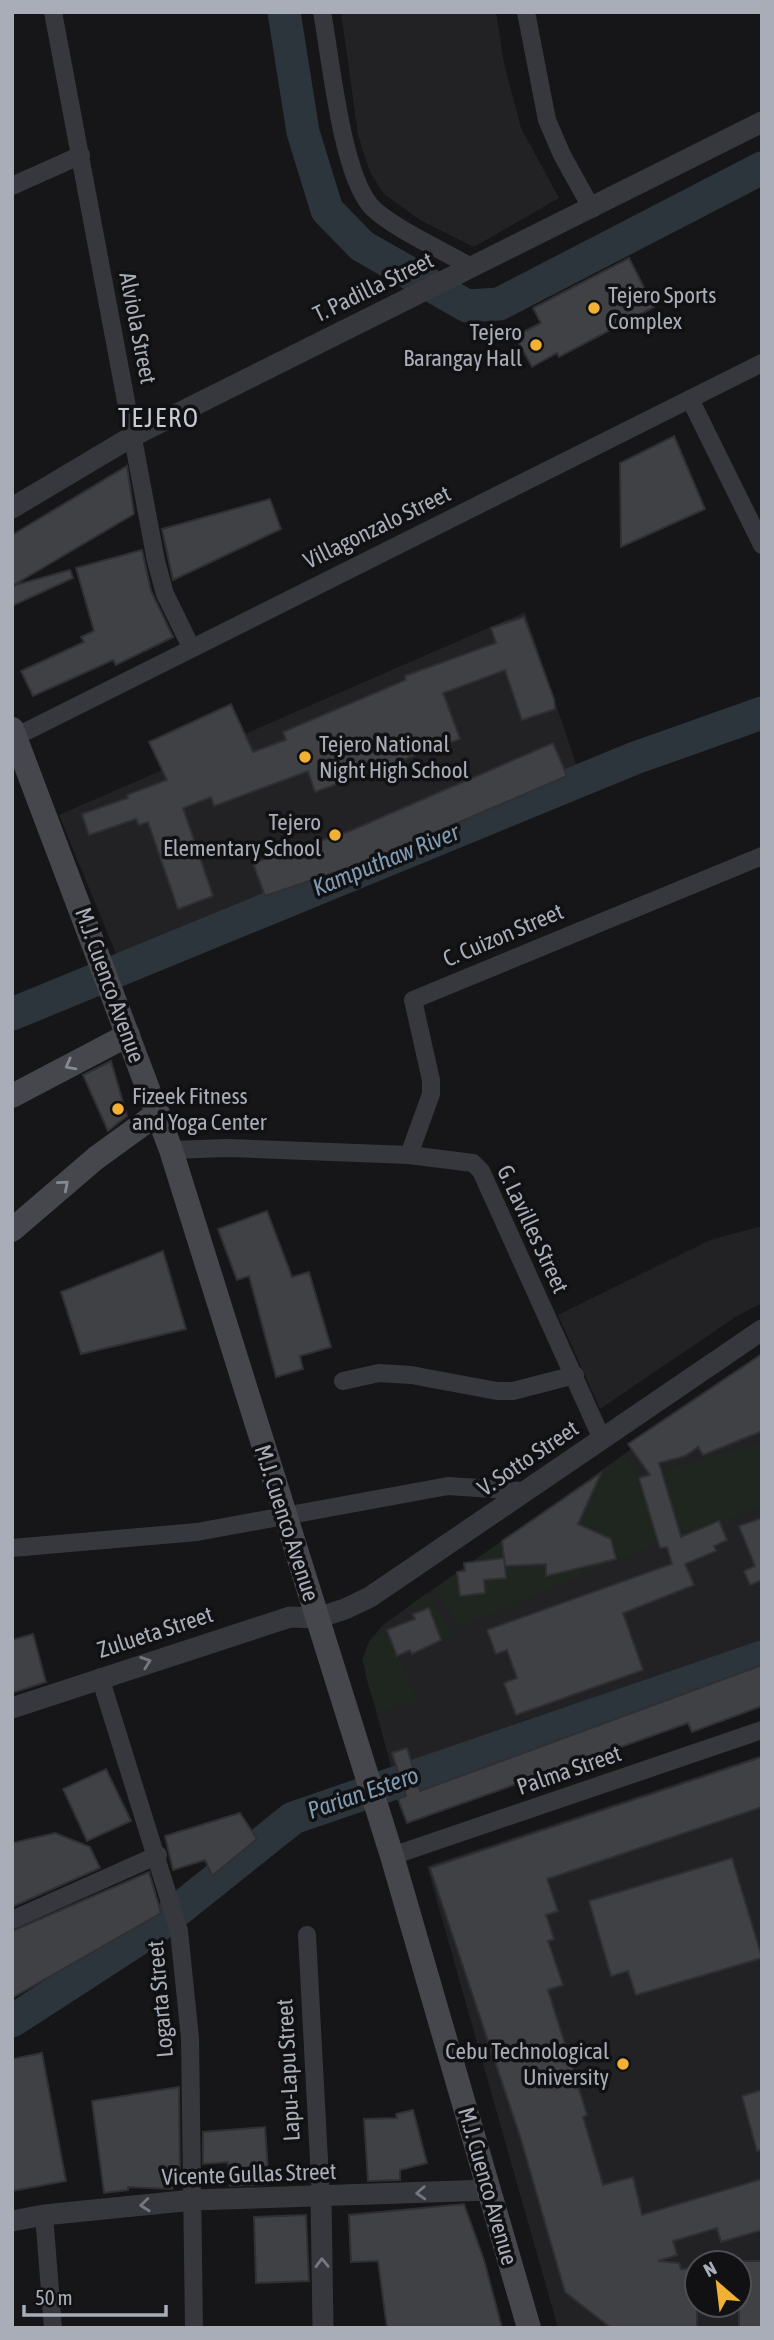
<svg xmlns="http://www.w3.org/2000/svg" width="774" height="2340" font-family="'Asap Condensed',sans-serif">
	<style>
		.built { fill: #222225; fill-rule: evenodd }
		.green { fill: #1e261f }
		.lines { fill: none; stroke-linecap: round; stroke-linejoin: round }
		.river { stroke: #2c353c; stroke-width: 33 }
		.building { fill: #404145; stroke: #303034; stroke-width: 2 }
		.minor { stroke: #37383d; stroke-width: 18 }
		.tertiary { stroke: #37383d; stroke-width: 21 }
		.secondary { stroke: #45474d; stroke-width: 24 }
		.oneway { stroke: #858993 }
		.oneway2 { stroke: #757881 }
		.poi-dot { fill: #f2b134; stroke: #111113; stroke-width: 2.5 }
		.labels { text-anchor: middle; stroke-width: 7; stroke-linejoin: round; paint-order: stroke }
		.street-label { font-size: 23px; fill: #a8adb8; stroke: #111113 }
		.poi-label { font-size: 23px; fill: #a8adb8; stroke: #111113; text-anchor: start }
		.water-label { font-size: 24px; font-style: italic; fill: #7f9bb3; stroke: #111113 }
		.quarter-label { font-size: 26px; letter-spacing: 2px; fill: #c9ccd4; stroke: #111113 }
	</style>
	<rect width="100%" height="100%" fill="#161618"/>
	<g class="built">
		<path d="M341 12H496L504 63 521 128 559 198 474 247 420 220 384 194 370 172 358 135Z"/>
		<path d="M525 612 579 773 121 966 59 815Z"/>
		<path d="M762 1226V1303L737 1316 600 1409 558 1315 710 1240Z"/>
		<path d="M762 1363V1652L394 1778 362 1659 370 1640 384 1624 712 1392Z"/>
		<path d="M762 1755V2328H558L427 1866ZM697 2263H739V2305H697Z"/>
	</g>
	<g class="green">
		<path d="M762 1442V1507L681 1536 661 1471Z"/>
		<path d="M625 1454 639 1478 658 1543 460 1627 434 1589 502 1541 505 1566 616 1559 611 1539 578 1524 594 1488 589 1481Z"/>
		<path d="M427 1593 453 1635 441 1640 429 1608 415 1613 409 1606Z"/>
		<path d="M387 1630 417 1700 377 1713C369 1684 349 1642 387 1630Z"/>
		<path d="M762 1652V1665L398 1799 394 1778Z"/>
	</g>
	<g class="lines">
		<g class="river">
			<path d="M284 12 303 132 327 210 362 246 467 306 499 304 762 168"/>
			<path d="M12 1014 635 758 762 713"/>
			<path d="M12 2021 154 1929 293 1818 762 1657"/>
		</g>
	</g>
	<g class="building">
		<path d="M629 258 654 307 559 357 557 353 532 367 515 336 541 323 533 308Z"/>
		<path d="M674 436 705 509 621 547 620 463Z"/>
		<path d="M127 466 134 514 12 586 70 570 73 578 12 606V535Z"/>
		<path d="M270 499 281 529 173 580 162 529Z"/>
		<path d="M142 550 151 591 173 637 116 665 113 660 33 696 21 671 84 642 81 637 94 631 76 568Z"/>
		<path d="M524 617 554 699 555 709 522 720 505 670 443 693 460 739 315 792 308 771 214 806 211 797 183 808 213 896 178 909 148 822 139 825 136 819 89 835 82 814 128 798 127 795 167 780 149 742 231 704 253 752 286 740 283 732 406 680 405 676 496 643 491 628Z"/>
		<path d="M553 743 567 776 366 862 265 896 253 863 350 831Z"/>
		<path d="M111 1061 127 1116 108 1131 83 1075Z"/>
		<path d="M267 1211 292 1277 309 1272 331 1347 300 1356 303 1369 276 1377 249 1276 237 1280 218 1229Z"/>
		<path d="M163 1251 186 1329 81 1354 61 1292Z"/>
		<path d="M762 1354V1431L703 1455 698 1447 685 1456 659 1463 681 1537 719 1521 727 1540 714 1546 716 1551 685 1564 694 1585 623 1613 643 1670 516 1715 504 1683 517 1678 507 1650 496 1654 487 1630 672 1564 667 1547 660 1548 639 1478 650 1475 628 1444Z"/>
		<path d="M601 1473 578 1524 611 1539 616 1559 546 1576V1564L505 1566 502 1541Z"/>
		<path d="M762 1518V1580L750 1585 744 1571 755 1566 739 1526Z"/>
		<path d="M504 1558 506 1578 484 1580 485 1593 460 1596 457 1572 465 1571 464 1563Z"/>
		<path d="M429 1608 441 1640 412 1654 410 1650 397 1656 387 1630 415 1619 413 1614Z"/>
		<path d="M33 1634 46 1682 12 1693V1640Z"/>
		<path d="M762 1665V1706L692 1732 688 1723 407 1823 398 1799 406 1796 392 1753 407 1748 420 1791Z"/>
		<path d="M762 1757V1807L547 1879 558 1911 546 1915 554 1939 548 1941 563 1985 548 1990 587 2115 583 2117 603 2185 633 2177 642 2215 762 2179V2230L721 2242 717 2228 673 2241 677 2255 658 2261 679 2263 681 2269 697 2268V2328H611L565 2292 520 2136 430 1868Z"/>
		<path d="M106 1769 131 1821 87 1841 63 1789Z"/>
		<path d="M240 1813 257 1839 212 1876 205 1860 173 1870 165 1836Z"/>
		<path d="M55 1833 90 1847 100 1868 12 1907V1843Z"/>
		<path d="M732 1858 762 1958 636 1995 628 1971 611 1976 589 1901Z"/>
		<path d="M149 1872 161 1913 12 1998V1931Z"/>
		<path d="M42 2053 66 2181 12 2191V2059Z"/>
		<path d="M179 2087 180 2179 172 2189 128 2187V2190L104 2193 92 2101Z"/>
		<path d="M762 2090V2150L757 2151 742 2096Z"/>
		<path d="M413 2110 427 2163 400 2170V2180L368 2181 364 2119 397 2118 396 2114Z"/>
		<path d="M265 2127 269 2184 230 2186 228 2162 203 2164V2132Z"/>
		<path d="M464 2204 484 2260 502 2328H387L378 2261 351 2262 349 2215Z"/>
		<path d="M306 2215 309 2281 256 2283 254 2217Z"/>
		<rect x="739" y="2261" width="23" height="67"/>
	</g>
	<g class="lines">
		<g class="minor">
			<path d="M53 12 156 561 165 594 191 647"/>
			<path d="M322 12C331 59 341 170 370 205 388 226 446 252 471 267"/>
			<path d="M526 12 547 120 562 155 592 209"/>
			<path d="M12 186 81 155"/>
			<path d="M690 399 762 545"/>
			<path d="M15 737 762 363"/>
			<path d="M171 1150 228 1148 409 1155 473 1163 481 1171 602 1439"/>
			<path d="M409 1155 431 1094V1080L413 1000 762 856"/>
			<path d="M343 1381 379 1373 411 1375 497 1391H513L575 1375"/>
			<path d="M12 1548 197 1532 448 1486 523 1491"/>
			<path d="M100 1677 179 1931 190 2038 194 2328"/>
			<path d="M392 1856 762 1730"/>
			<path d="M12 1920 158 1855"/>
			<path d="M307 1935 321 2198"/>
			<path d="M44 2215 53 2328"/>
		</g>
		<g class="tertiary">
			<path d="M12 508 133 436 762 122"/>
			<path d="M12 1708 290 1617 317 1618 345 1609 370 1597 762 1330"/>
			<path d="M321 2198 323 2328"/>
			<path d="M12 2221 44 2215 193 2200 489 2190"/>
		</g>
		<g class="secondary">
			<path d="M12 729 171 1150 392 1856 529 2328"/>
			<path d="M12 1096 128 1035"/>
			<path d="M12 1230 96 1158 158 1113"/>
		</g>
	</g>
	<defs><path id="oneway-chevron" d="M-2-3.5L2.5 0L-2 3.5" fill="none" stroke-width="1.6" stroke-linecap="round" stroke-linejoin="round" transform="scale(1.75)"/></defs>
	<g class="oneway">
		<use href="#oneway-chevron" transform="translate(70 1065) rotate(152)"/>
		<use href="#oneway-chevron" transform="translate(64 1185) rotate(-41)"/>
	</g>
	<g class="oneway2">
		<use href="#oneway-chevron" transform="translate(146 1662) rotate(-19)"/>
		<use href="#oneway-chevron" transform="translate(421 2193) rotate(177)"/>
		<use href="#oneway-chevron" transform="translate(145 2205) rotate(174)"/>
		<use href="#oneway-chevron" transform="translate(322 2263) rotate(-91)"/>
	</g>
	<g class="poi-dot">
		<circle cx="594" cy="308" r="7"/>
		<circle cx="536" cy="345" r="7"/>
		<circle cx="305" cy="757" r="7"/>
		<circle cx="335" cy="835" r="7"/>
		<circle cx="118" cy="1109" r="7"/>
		<circle cx="623" cy="2064" r="7"/>
	</g>
	<g class="labels">
		<g class="street-label">
			<text transform="translate(373 287) rotate(-26)" y="8">T. Padilla Street</text>
			<text transform="translate(138 328) rotate(79)" y="8">Alviola Street</text>
			<text transform="translate(377 527) rotate(-26)" y="8">Villagonzalo Street</text>
			<text transform="translate(503 935) rotate(-23)" y="8">C. Cuizon Street</text>
			<text transform="translate(110 985) rotate(70)" y="8">M.J. Cuenco Avenue</text>
			<text transform="translate(533 1229) rotate(65)" y="8">G. Lavilles Street</text>
			<text transform="translate(528 1458) rotate(-34)" y="8">V. Sotto Street</text>
			<text transform="translate(287 1523) rotate(72)" y="8">M.J. Cuenco Avenue</text>
			<text transform="translate(155 1632) rotate(-18)" y="8">Zulueta Street</text>
			<text transform="translate(569 1770) rotate(-19)" y="8">Palma Street</text>
			<text transform="translate(160 1999) rotate(-95)" y="8">Logarta Street</text>
			<text transform="translate(288 2070) rotate(-93)" y="8">Lapu-Lapu Street</text>
			<text transform="translate(249 2174) rotate(-2)" y="8">Vicente Gullas Street</text>
			<text transform="translate(488 2186) rotate(74)" y="8">M.J. Cuenco Avenue</text>
		</g>
		<g class="poi-label">
			<text x="608" y="303">Tejero Sports<tspan x="608" dy="26">Complex</tspan></text>
			<text x="522" y="340" text-anchor="end">Tejero<tspan x="522" dy="26">Barangay Hall</tspan></text>
			<text x="319" y="752">Tejero National<tspan x="319" dy="26">Night High School</tspan></text>
			<text x="321" y="830" text-anchor="end">Tejero<tspan x="321" dy="26">Elementary School</tspan></text>
			<text x="132" y="1104">Fizeek Fitness<tspan x="132" dy="26">and Yoga Center</tspan></text>
			<text x="609" y="2059" text-anchor="end">Cebu Technological<tspan x="609" dy="26">University</tspan></text>
		</g>
		<g class="water-label">
			<text transform="translate(386 860) rotate(-22)" y="8">Kamputhaw River</text>
			<text transform="translate(363 1793) rotate(-19)" y="8">Parian Estero</text>
		</g>
		<g class="quarter-label">
			<text x="159" y="427">TEJERO</text>
		</g>
	</g>
	<rect width="774" height="2340" fill="none" stroke="#a8adb8" stroke-width="28"/>
	<g transform="translate(718 2284) rotate(332)"><circle r="33" fill="#111113" stroke="#4d4f55" stroke-width="2"/>
	<path d="M0-5L12 26L0 18L-12 26Z" fill="#f2b134"/>
	<text y="-10" font-size="19" font-weight="bold" text-anchor="middle" fill="#a8adb8">N</text>
	</g>
	<path d="M24 2305v10h142v-10" fill="none" stroke="#a8adb8" stroke-width="3.5"/>
	<text x="35" y="2305" font-size="21" fill="#a8adb8" stroke="#111113" stroke-width="5" paint-order="stroke">50 m</text>
</svg>
